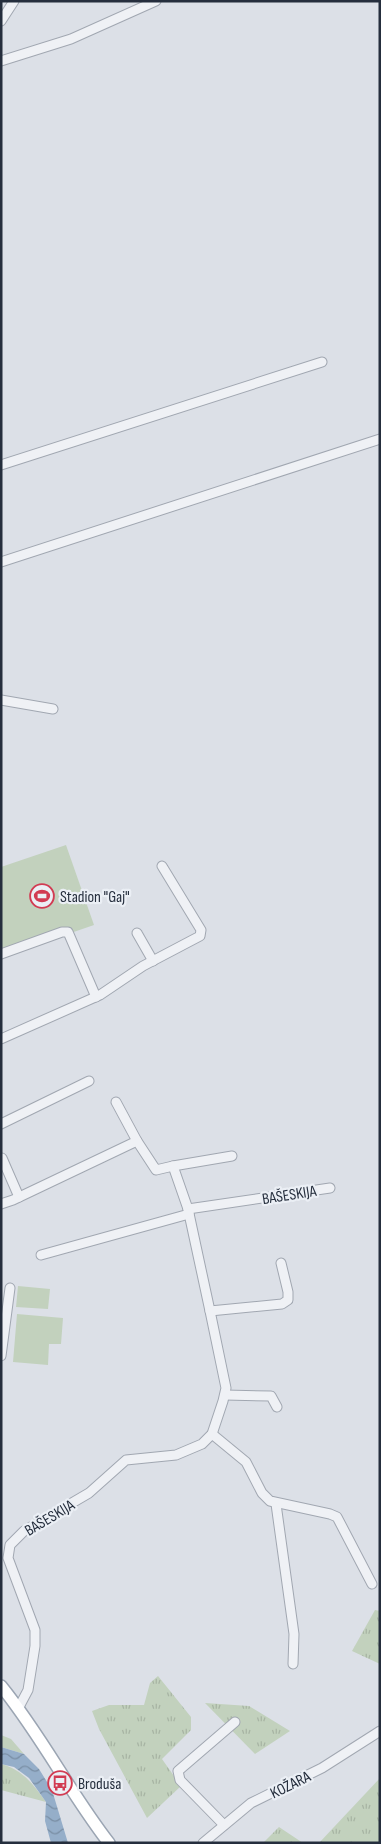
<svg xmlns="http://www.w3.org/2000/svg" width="381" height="1844" font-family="'Sofia Sans Condensed',sans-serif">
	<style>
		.grass { fill: url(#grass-tufts) }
		.garden { fill: #c2d1bd }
		.water { fill: url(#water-waves) }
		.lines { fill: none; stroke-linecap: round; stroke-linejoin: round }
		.minor-casing { stroke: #a1a7b1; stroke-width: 11 }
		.major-casing { stroke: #9ba5b3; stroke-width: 14 }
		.minor { stroke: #eff1f5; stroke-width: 9 }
		.major { stroke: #fff; stroke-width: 11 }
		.labels { text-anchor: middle; stroke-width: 4.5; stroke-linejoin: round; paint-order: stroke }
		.poi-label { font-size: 16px; fill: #252e3d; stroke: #ebeff5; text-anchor: start }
		.street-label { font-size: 16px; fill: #252e3d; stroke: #ebeff5 }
	</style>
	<defs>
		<pattern id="grass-tufts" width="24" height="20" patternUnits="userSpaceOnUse" patternTransform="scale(1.25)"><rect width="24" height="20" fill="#c2d1bd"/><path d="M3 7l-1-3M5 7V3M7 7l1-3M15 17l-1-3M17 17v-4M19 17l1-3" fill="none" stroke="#a7b4a3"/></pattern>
		<pattern id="water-waves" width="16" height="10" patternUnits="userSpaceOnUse" patternTransform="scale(1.25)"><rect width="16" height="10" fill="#95aec9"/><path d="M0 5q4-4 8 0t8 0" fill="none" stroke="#798ea4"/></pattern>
	</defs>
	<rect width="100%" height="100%" fill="#dce0e7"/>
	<g class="grass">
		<path d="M375 1610 380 1611V1664L352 1651Z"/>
		<path d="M158 1676 191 1717V1730L162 1759 181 1786 147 1818 99 1729 92 1711 109 1705H144L150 1683Z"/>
		<path d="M205 1703 249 1706 290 1731 255 1754Z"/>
		<path d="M1 1735 11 1739 24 1754 1 1747Z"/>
		<path d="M1 1764C23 1770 33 1784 46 1802L1 1790Z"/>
		<path d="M380 1778V1843H319Z"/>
		<path d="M279 1827 303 1843H263Z"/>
	</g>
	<g class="garden">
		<path d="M66 845 94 925 1 957V867Z"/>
		<path d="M18 1286 50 1289 48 1309 16 1307Z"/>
		<path d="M17 1314 63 1318 61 1344H49L48 1365 13 1362Z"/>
	</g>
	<path class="water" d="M1 1747 24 1754 39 1769 52 1790 68 1843H51L45 1821 46 1802 29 1778 14 1767 1 1764Z"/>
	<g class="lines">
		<g class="minor-casing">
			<g id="minor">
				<path d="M1 21 14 1"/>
				<path d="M1 61 71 39 156 1"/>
				<path d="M1 465 322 362"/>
				<path d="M1 562 380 439"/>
				<path d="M1 700 53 709"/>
				<path d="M137 933 153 961"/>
				<path d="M1 954 62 932H68L96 997"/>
				<path d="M1 1039 100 995 143 966 200 936 201 930 162 866"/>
				<path d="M116 1102 137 1141"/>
				<path d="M1 1124 89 1081"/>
				<path d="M2 1158 19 1197"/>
				<path d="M173 1166 232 1156"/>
				<path d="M1 1204 13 1200 137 1141 156 1170 173 1166 188 1209 210 1311 226 1388 223 1401 212 1434 202 1444 176 1455 126 1460 89 1493 24 1531 10 1545 8 1558 35 1630V1646L28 1690 19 1707"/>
				<path d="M188 1209 330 1188"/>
				<path d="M41 1255 189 1214"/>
				<path d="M210 1311 282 1304 288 1300V1292L281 1263"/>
				<path d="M1 1356 10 1288"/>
				<path d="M225 1395 271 1396 277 1407"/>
				<path d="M212 1434 246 1462 262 1493 270 1501 330 1514 337 1517 372 1584"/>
				<path d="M276 1504 294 1634 293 1664"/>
				<path d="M224 1825 180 1780 178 1771 235 1722"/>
				<path d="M203 1843 251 1803 322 1768 380 1731"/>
			</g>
		</g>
		<g class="major-casing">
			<path id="major" d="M1 1686C41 1735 70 1793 109 1843"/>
		</g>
		<use href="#minor" class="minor"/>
		<use href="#major" class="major"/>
	</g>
	<defs>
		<g id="stadium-ring" transform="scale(1.25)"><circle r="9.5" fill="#ebeff5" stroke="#d23b52" stroke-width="1.5"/><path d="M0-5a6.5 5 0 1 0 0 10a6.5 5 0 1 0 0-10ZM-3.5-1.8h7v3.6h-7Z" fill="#d23b52"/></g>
		<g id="bus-ring" transform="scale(1.25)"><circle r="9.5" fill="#ebeff5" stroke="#d23b52" stroke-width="1.5"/><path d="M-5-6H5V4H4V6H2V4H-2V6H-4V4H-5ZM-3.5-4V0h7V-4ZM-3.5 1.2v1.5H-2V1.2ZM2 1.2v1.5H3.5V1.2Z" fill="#d23b52"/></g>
	</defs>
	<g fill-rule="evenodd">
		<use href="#stadium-ring" x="42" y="896"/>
		<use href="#bus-ring" x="60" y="1783"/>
	</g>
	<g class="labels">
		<g class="poi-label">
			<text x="60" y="902">Stadion "Gaj"</text>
			<text x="78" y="1789">Broduša</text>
		</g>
		<g class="street-label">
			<text transform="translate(289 1194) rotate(-9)" y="6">BAŠESKIJA</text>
			<text transform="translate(49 1517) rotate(-31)" y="6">BAŠESKIJA</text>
			<text transform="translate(290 1784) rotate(-26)" y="6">KOŽARA</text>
		</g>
	</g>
	<rect width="381" height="1844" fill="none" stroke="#252e3d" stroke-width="5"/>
</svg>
